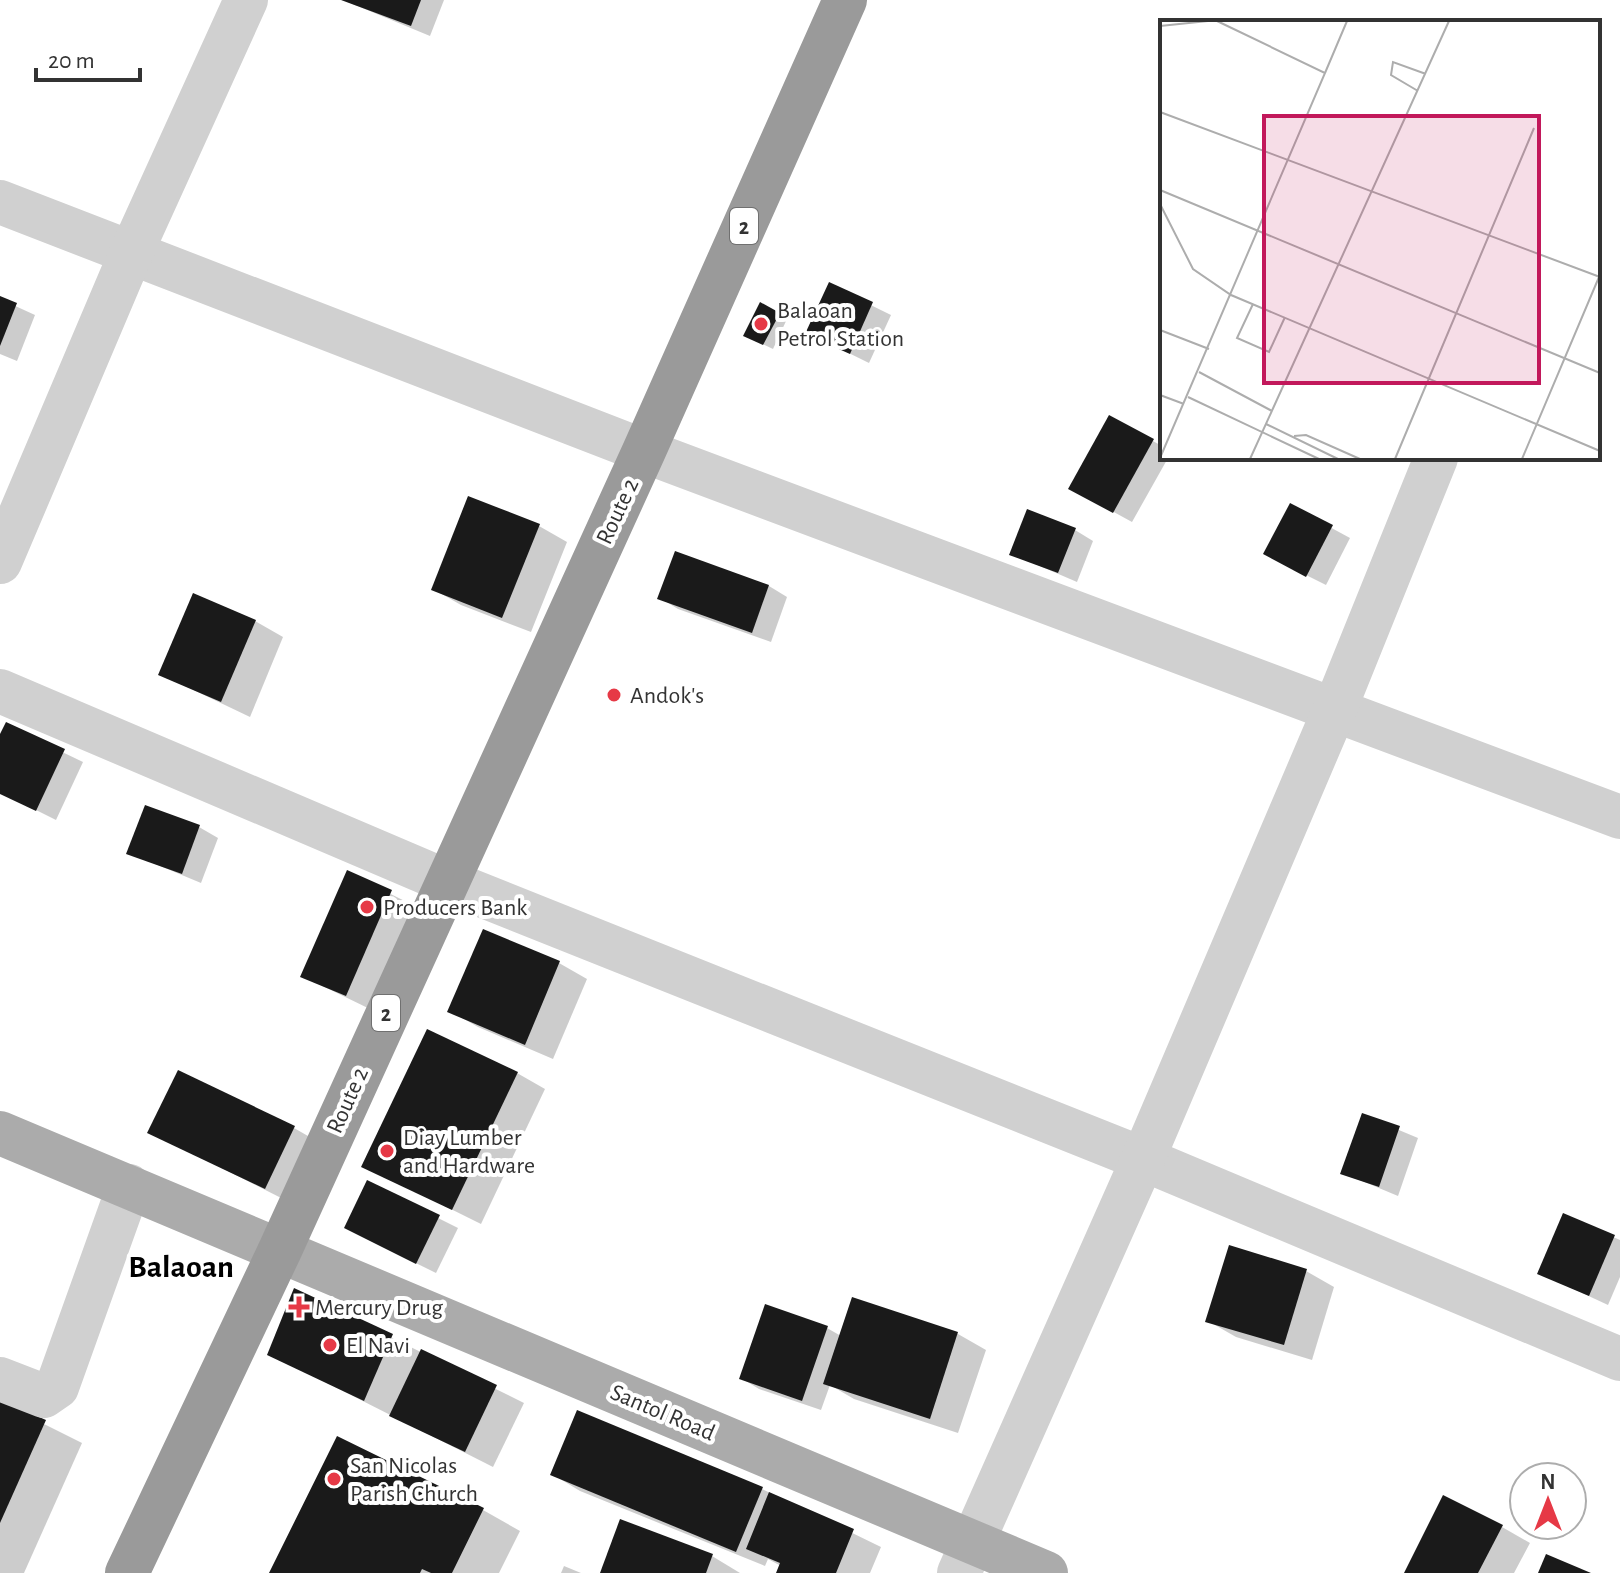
<svg xmlns="http://www.w3.org/2000/svg" width="1620" height="1573" font-family="'Alegreya Sans',sans-serif">
	<style>
		.shadow { fill: #0003 }
		.building { fill: #1a1a1a }
		.lines { fill: none; stroke-linecap: round; stroke-linejoin: round }
		.minor { stroke: #d0d0d0; stroke-width: 44 }
		.major { stroke: #ababab; stroke-width: 44 }
		.highway { stroke: #9a9a9a; stroke-width: 44 }
		.poi-dot { fill: #e63946; stroke: #fff; stroke-width: 3 }
		.labels { text-anchor: middle; stroke-width: 8; stroke-linejoin: round; paint-order: stroke }
		.shield { fill: #fff; stroke: #707070; stroke-width: 2 }
		.shield-label { font-size: 22px; font-weight: bold; fill: #333 }
		.poi-label { font-size: 24px; fill: #333; stroke: #fff; text-anchor: start }
		.street-label { font-size: 24px; fill: #333; stroke: #fff }
		.district-label { font-size: 32px; font-weight: bold; fill: #000; stroke: #fff }
		.inset-road { fill: none; stroke: #adadad; stroke-width: 2 }
		.view { fill: #c2185b; fill-opacity: 0.15; stroke: #c2185b; stroke-width: 4 }
		.inset-edge { fill: none; stroke: #333; stroke-width: 4 }
	</style>
	<rect width="100%" height="100%" fill="#fff"/>
	<g class="shadow">
		<path d="M343 0H444L430 36Z"/>
		<path d="M830 285 891 315 869 363 808 333Z"/>
		<path d="M0 299 35 315 17 361 0 354Z"/>
		<path d="M760 305 787 319 773 349 754 340Z"/>
		<path d="M1109 417 1162 446V458H1168L1132 522 1070 488Z"/>
		<path d="M1291 506 1350 538 1326 585 1284 564Z"/>
		<path d="M539 526 567 542 531 632 461 605 433 589Z"/>
		<path d="M1075 530 1093 541 1077 582 1012 554Z"/>
		<path d="M676 553 769 586 787 597 771 642 678 609 660 598Z"/>
		<path d="M255 621 283 637 250 717 160 674Z"/>
		<path d="M6 725 83 762 56 820 0 792V739Z"/>
		<path d="M199 827 218 838 201 883 129 853Z"/>
		<path d="M348 873 419 908 374 1011 302 976Z"/>
		<path d="M559 963 587 979 553 1059 478 1027 450 1011Z"/>
		<path d="M517 1073 545 1089 481 1224 364 1166Z"/>
		<path d="M1363 1115 1418 1138 1398 1196 1343 1173Z"/>
		<path d="M294 1128 322 1144 293 1204 150 1132Z"/>
		<path d="M368 1183 458 1228 436 1273 365 1238Z"/>
		<path d="M1564 1215 1620 1240V1277L1608 1305 1539 1273Z"/>
		<path d="M1306 1271 1334 1287 1312 1360 1236 1337 1208 1321Z"/>
		<path d="M295 1290 524 1403 493 1467 270 1354Z"/>
		<path d="M853 1299 958 1334 986 1350 958 1433 854 1399 830 1385 821 1410 759 1389 741 1378 827 1328 841 1336Z"/>
		<path d="M0 1402 82 1443 24 1573H0Z"/>
		<path d="M552 1474 762 1489 881 1547 870 1573H778L781 1566 768 1559 765 1566 580 1491Z"/>
		<path d="M483 1510 520 1531 499 1573H272Z"/>
		<path d="M1502 1527 1530 1543 1514 1573H1407Z"/>
		<path d="M712 1556 740 1573H602Z"/>
		<path d="M564 1566 581 1573H561Z"/>
	</g>
	<g class="building">
		<path d="M341 0H421L411 26Z"/>
		<path d="M829 282 873 302 850 354 805 334Z"/>
		<path d="M0 296 17 303 0 346Z"/>
		<path d="M760 302 780 313 763 345 743 336Z"/>
		<path d="M1109 415 1154 439 1113 513 1068 489Z"/>
		<path d="M468 496 540 524 502 618 431 590Z"/>
		<path d="M1290 503 1333 525 1306 577 1263 554Z"/>
		<path d="M1027 509 1076 528 1058 573 1009 555Z"/>
		<path d="M675 551 769 585 752 633 657 599Z"/>
		<path d="M193 593 256 620 221 702 158 675Z"/>
		<path d="M6 722 65 749 36 811 0 794V734Z"/>
		<path d="M145 805 200 825 182 874 126 854Z"/>
		<path d="M347 870 392 890 346 996 300 977Z"/>
		<path d="M483 929 560 961 525 1045 447 1012Z"/>
		<path d="M427 1029 518 1072 452 1210 361 1167Z"/>
		<path d="M178 1070 295 1126 265 1189 147 1133Z"/>
		<path d="M1362 1113 1400 1126 1379 1187 1340 1174Z"/>
		<path d="M367 1180 440 1215 416 1264 344 1228Z"/>
		<path d="M1563 1213 1615 1235 1589 1296 1537 1274Z"/>
		<path d="M1229 1245 1307 1269 1284 1345 1205 1322Z"/>
		<path d="M294 1288 393 1334 364 1401 267 1355Z"/>
		<path d="M852 1297 958 1332 930 1419 823 1384Z"/>
		<path d="M765 1304 828 1326 802 1401 739 1379Z"/>
		<path d="M421 1349 497 1385 465 1452 389 1416Z"/>
		<path d="M0 1400 46 1420 0 1523Z"/>
		<path d="M577 1410 763 1487 736 1552 550 1475Z"/>
		<path d="M337 1436 484 1508 452 1573H431L422 1569 420 1573H269Z"/>
		<path d="M769 1492 854 1529 836 1573H776L780 1563 746 1549Z"/>
		<path d="M1443 1495 1503 1525 1478 1573H1404Z"/>
		<path d="M620 1519 713 1554 706 1573H600Z"/>
		<path d="M1546 1554 1591 1573H1538Z"/>
	</g>
	<g class="lines">
		<g class="minor">
			<path d="M0 202 644 451 1620 817"/>
			<path d="M0 562 132 251 246 0"/>
			<path d="M0 691 446 881 1143 1159 1620 1359"/>
			<path d="M0 1379 44 1396 57 1387 129 1186"/>
			<path d="M959 1573 1143 1159 1334 711 1436 458"/>
		</g>
		<path class="major" d="M0 1133 1046 1573"/>
		<path class="highway" d="M127 1573 280 1250 644 451 845 0"/>
	</g>
	<g class="poi-dot">
		<circle cx="761" cy="324" r="8"/>
		<circle cx="614" cy="695" r="8"/>
		<circle cx="367" cy="907" r="8"/>
		<circle cx="387" cy="1151" r="8"/>
		<path d="M295 1295h8v8h8v8h-8v8h-8v-8h-8v-8h8z"/>
		<circle cx="330" cy="1345" r="8"/>
		<circle cx="334" cy="1479" r="8"/>
	</g>
	<g class="labels">
		<g class="shield">
			<rect x="730" y="208" width="28" height="36" rx="6"/>
			<rect x="372" y="995" width="28" height="36" rx="6"/>
		</g>
		<g class="shield-label">
			<text x="744" y="234">2</text>
			<text x="386" y="1021">2</text>
		</g>
		<g class="poi-label">
			<text x="777" y="318">Balaoan<tspan x="777" dy="28">Petrol Station</tspan></text>
			<text x="630" y="703">Andok's</text>
			<text x="383" y="915">Producers Bank</text>
			<text x="403" y="1145">Diay Lumber<tspan x="403" dy="28">and Hardware</tspan></text>
			<text x="315" y="1315">Mercury Drug</text>
			<text x="346" y="1353">El Navi</text>
			<text x="350" y="1473">San Nicolas<tspan x="350" dy="28">Parish Church</tspan></text>
		</g>
		<g class="street-label">
			<text transform="translate(617 511) rotate(-65)" y="8">Route 2</text>
			<text transform="translate(347 1100) rotate(-66)" y="8">Route 2</text>
			<text transform="translate(663 1412) rotate(23)" y="8">Santol Road</text>
		</g>
		<g class="district-label">
			<text x="181" y="1277">Balaoan</text>
		</g>
	</g>
	<g transform="translate(1160 20)">
		<rect width="440" height="440" fill="#fff"/>
		<path class="inset-road" d="M0 6 48 1M165 53 187 1M258 71 231 55 233 42 266 54M0 92 440 257M0 170 440 353M0 184 33 249 71 275 440 431M93 284 77 318 109 332 125 297M0 310 49 329M39 352 112 391M0 375 24 384M28 377 159 439M106 404 178 439M134 416 146 415 200 439M0 438 165 53 57 1M90 439 289 1M235 439 374 108M362 439 439 257"/>
		<path class="view" d="M104 96H379V363H104Z"/>
		<rect width="440" height="440" class="inset-edge"/>
	</g>
	<g transform="translate(1548 1501)"><circle r="38" fill="#ffffff" stroke="#adadad" stroke-width="2"/>
	<path d="M0-6L14 30L0 20L-14 30Z" fill="#e63946"/>
	<text y="-12" font-size="22" font-weight="bold" text-anchor="middle" fill="#333333">N</text>
	</g>
	<path d="M36 68v12h104v-12" fill="none" stroke="#333333" stroke-width="4"/>
	<text x="48" y="68" font-size="24" fill="#333333" stroke="#ffffff" stroke-width="6" paint-order="stroke">20 m</text>
</svg>
